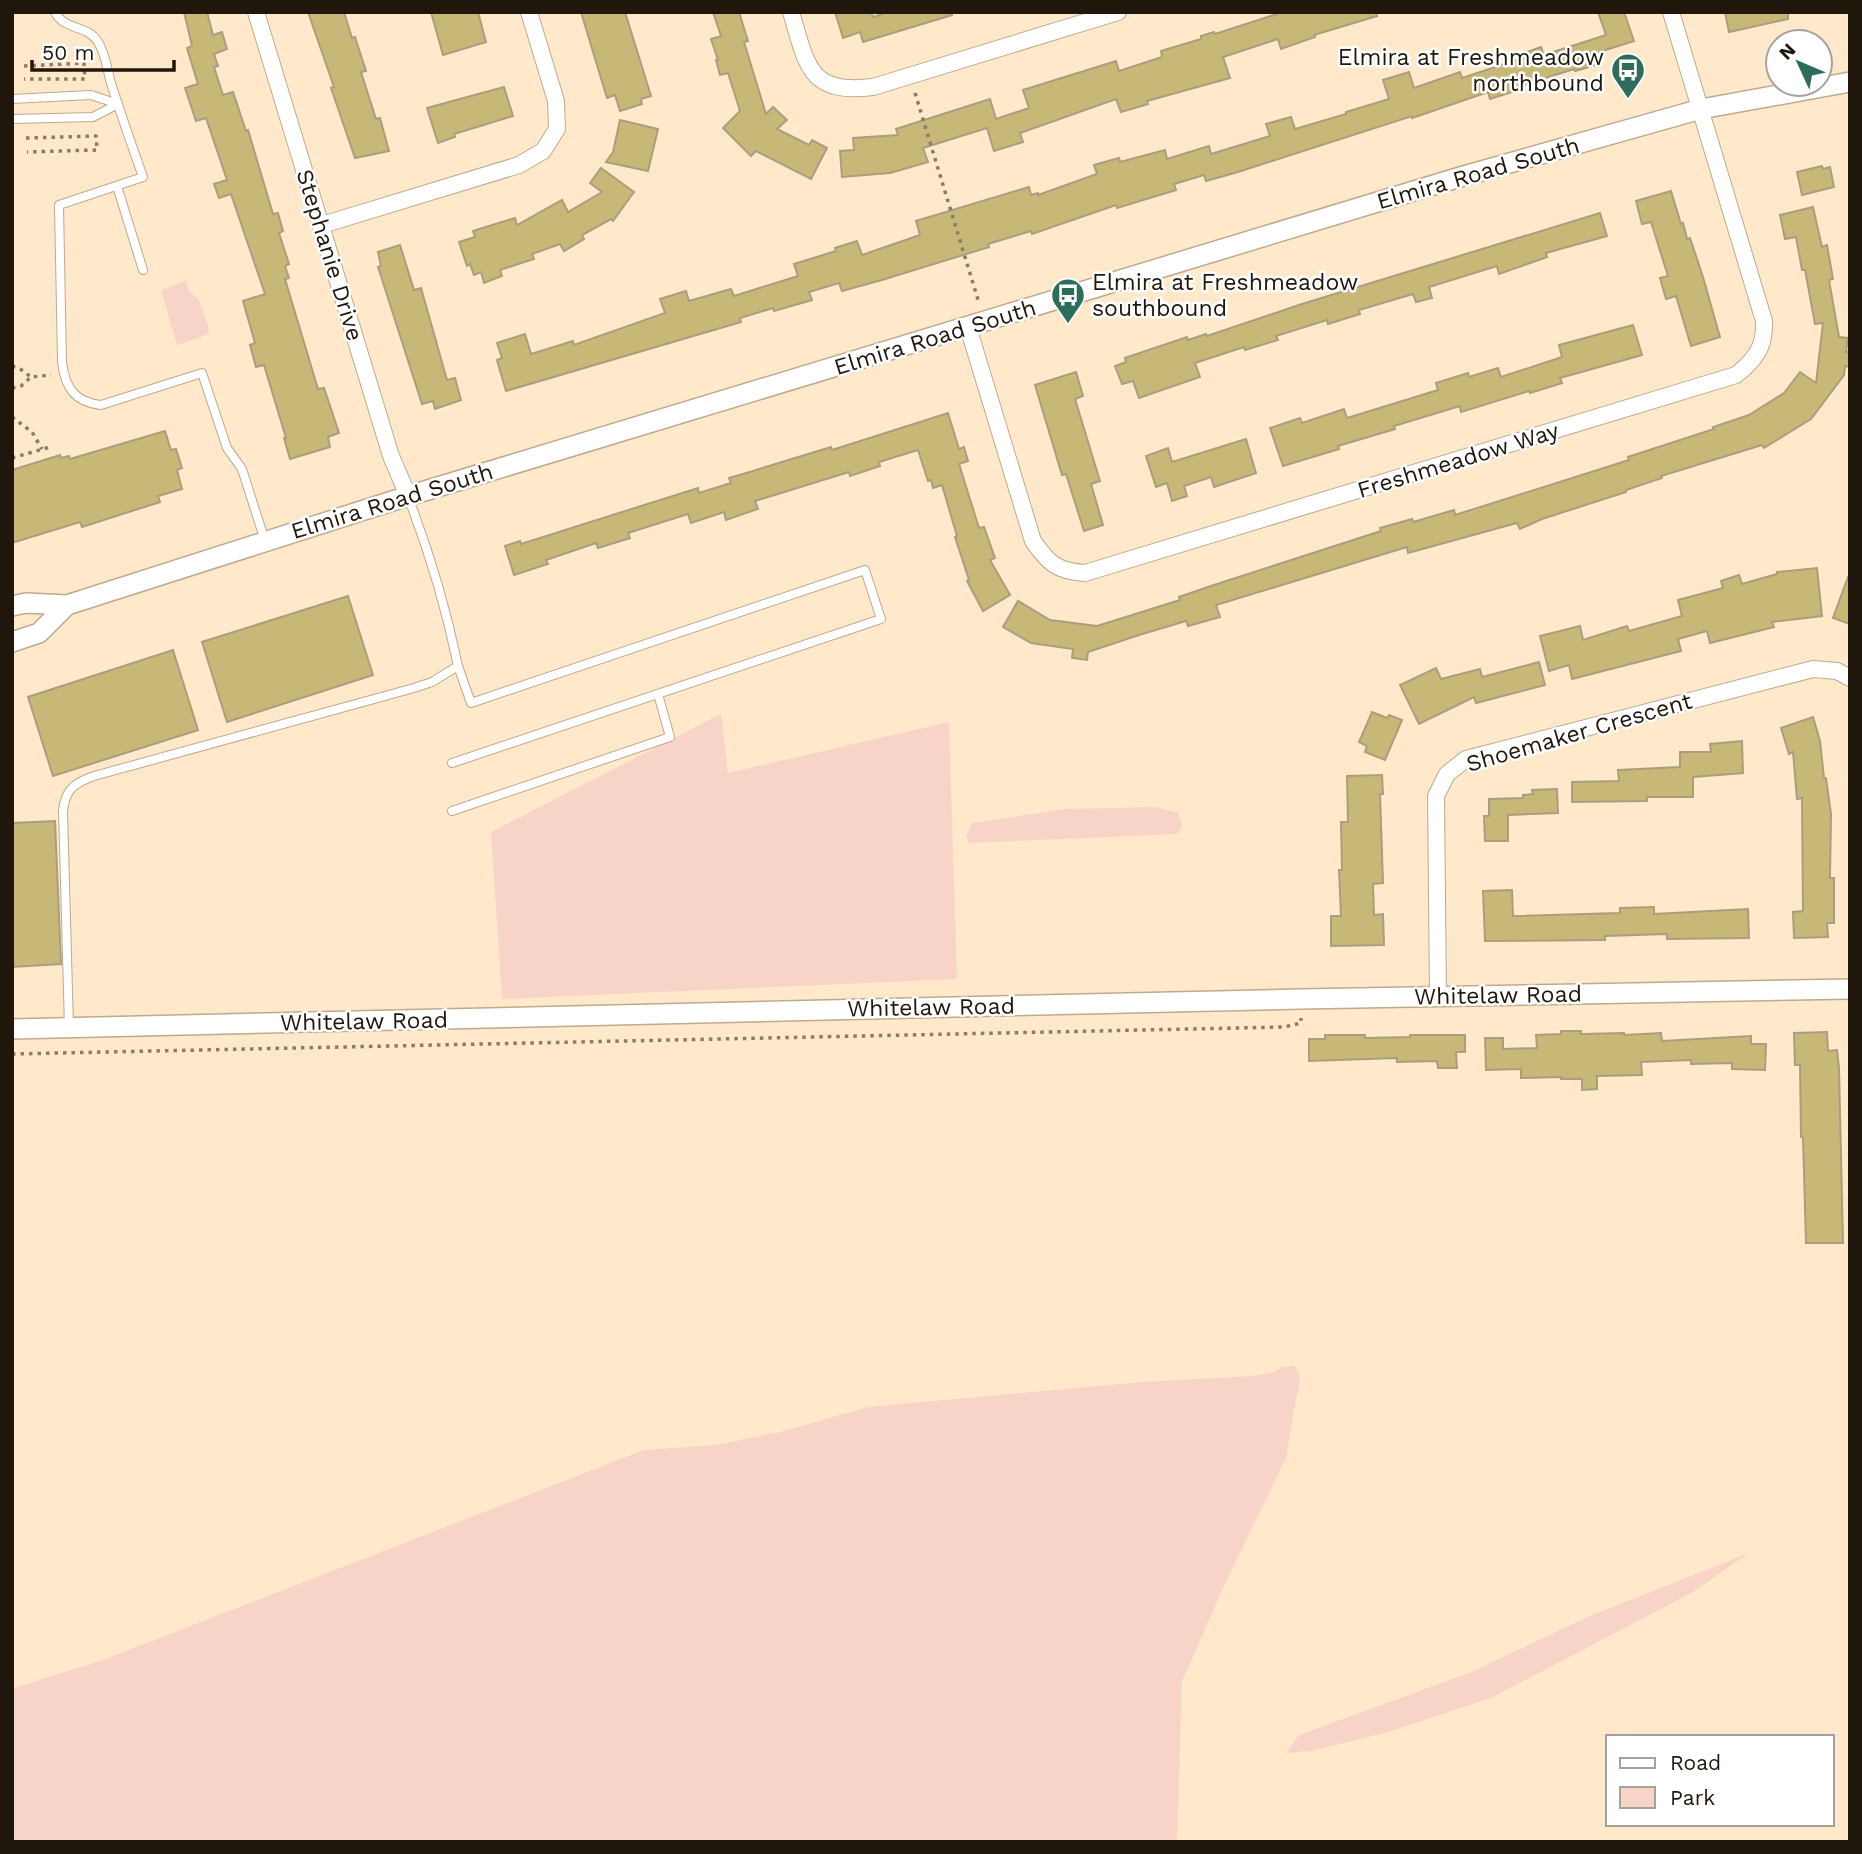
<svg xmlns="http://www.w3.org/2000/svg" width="1862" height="1854" font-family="'Work Sans',sans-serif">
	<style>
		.green { fill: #f8d4c8 }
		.building { fill: #c8b877; stroke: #a89f7e; stroke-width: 2 }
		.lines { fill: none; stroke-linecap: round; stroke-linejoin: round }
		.service-casing { stroke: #beaa8c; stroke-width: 10 }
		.minor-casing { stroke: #beaa8c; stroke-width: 18 }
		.tertiary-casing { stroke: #beaa8c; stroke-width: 22 }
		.path { stroke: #8b7c68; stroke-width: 3.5; stroke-dasharray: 3.5 5; stroke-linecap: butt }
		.service { stroke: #fff; stroke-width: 8 }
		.minor { stroke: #fff; stroke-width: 16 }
		.tertiary { stroke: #fff; stroke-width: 19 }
		.labels { text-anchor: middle; stroke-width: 5; stroke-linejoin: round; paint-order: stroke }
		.poi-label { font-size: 23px; fill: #1f170c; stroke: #fff; text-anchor: end }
		.street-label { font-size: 23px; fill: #1f170c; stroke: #fff }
	</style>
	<rect width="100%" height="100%" fill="#ffe9ca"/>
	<g class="green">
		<path d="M186 281 189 291 199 300C202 312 209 323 209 334L177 345 161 290Z"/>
		<path d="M721 714 728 773 949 722 957 979 502 999 491 832Z"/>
		<path d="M1156 807 1178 813 1183 827 1177 834 970 843 966 837 972 823 1066 809Z"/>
		<path d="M1295 1366 1300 1377 1286 1458 1223 1588 1182 1681 1177 1842H12L14 1688 103 1660 644 1450 715 1445 780 1432 868 1407 1142 1382 1253 1376 1274 1372 1283 1367Z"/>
		<path d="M1749 1553 1693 1592 1491 1698 1385 1733 1311 1751 1286 1753 1299 1735 1469 1673 1590 1616Z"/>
	</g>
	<g class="building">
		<path d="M184 12H207L213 35 222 32 227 49 214 54 218 66 214 67 223 95 233 92 246 131 248 130 273 214 278 213 283 231 279 233 289 264 285 266 289 278 285 279 318 389 324 388 339 433 328 437 330 447 290 459 284 438H286L264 365 256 367 250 345 255 343 243 301 265 294 231 194 219 198 214 184 227 180 206 118 196 121 185 88 198 84 187 48 192 46Z"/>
		<path d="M308 12H344L352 38 355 37 366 71 361 72 376 119 380 118 389 151 355 158 331 88 334 87Z"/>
		<path d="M431 12H478L486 42 443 55Z"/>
		<path d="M581 12H625L651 96 641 99 642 104 620 111 615 95 607 98Z"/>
		<path d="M713 12H739L748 41 744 42 766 114 773 107 787 120 777 129 809 145 812 140 827 148 811 179 756 151 751 156 723 128 740 111 728 73 720 75 716 60H718L711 39 721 36Z"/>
		<path d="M835 12H871L873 17 888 12H951L952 15 863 42 860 32 843 38Z"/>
		<path d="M1283 12H1376L1377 16 1314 35 1315 37 1281 49 1278 39 1223 57 1230 78 1147 101 1148 104 1121 112 1116 99 1020 133 1023 142 994 151 987 128 923 148 928 162 890 173 842 177 840 151 854 150 853 138 898 135 896 129 990 99 996 119 1029 108 1023 90 1116 61 1119 71 1162 57 1161 51 1201 39V36L1214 32 1215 34Z"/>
		<path d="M1598 12H1624L1634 41 1596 53 1599 64 1575 71 1574 69 1514 88 1515 91 1490 99 1488 92 1412 118V116L1238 172 1206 181 1204 175 1174 184 1176 190 1117 208 1116 205 1032 234 1031 231 988 244 989 247 882 280 842 291 839 283 809 292 812 300 774 311 773 308 740 318 741 322 506 391 497 360 502 358 497 343 525 334 531 354 573 341 574 345 665 313 660 299 686 291 689 301 731 289 734 296 798 276 794 264 836 251 835 248 857 241 862 255 920 235 916 221 1029 187 1031 195 1038 193V195L1097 174 1094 165 1119 158 1120 162 1165 150 1167 159 1209 146 1211 154 1270 136 1266 124 1291 117 1295 129 1346 114V112L1389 99 1383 80 1409 72 1414 88 1460 72 1462 78 1526 57 1524 53 1541 47 1544 55 1606 35Z"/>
		<path d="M1725 12H1788V19L1729 32Z"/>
		<path d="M504 87 513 116 454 134 455 137 438 143 427 108Z"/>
		<path d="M620 120 658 129 648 171 606 162 613 152Z"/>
		<path d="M1822 166 1823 169 1830 167 1834 187 1802 195 1797 172Z"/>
		<path d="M601 168 634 192 613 221 611 219 582 235 584 239 564 251 560 244 532 254 534 259 500 270 502 276 484 283 481 272 474 275 470 264 467 266 459 242 475 237 473 231 515 218 517 225 562 200 568 212 602 192 590 183Z"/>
		<path d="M1671 191 1681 224 1683 223 1687 239 1690 238 1703 277 1720 337 1691 346 1676 296 1666 299 1660 278 1668 276 1651 222 1642 224 1636 201Z"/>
		<path d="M1813 207 1822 247 1827 245 1833 279 1829 280 1839 337 1848 338 1846 352H1850V367L1845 366 1844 375 1811 419 1764 448 1762 445 1661 476 1662 478 1626 490V492L1542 519 1520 529 1517 523 1408 553 1407 547 1216 605 1220 617 1188 626 1186 621 1139 635 1088 652 1087 660 1072 658 1073 649 1031 643 1003 627 1018 601 1050 620 1097 626 1180 600 1179 597 1220 583 1381 531 1380 528 1412 519 1413 522 1454 510 1455 515 1629 460 1628 457 1714 429 1713 427 1749 415 1784 393 1800 372 1816 383 1823 323 1815 324 1805 270H1802L1796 237 1785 239 1780 215Z"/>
		<path d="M1600 213 1607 236 1546 253 1547 257 1499 274 1497 266 1429 287 1432 298 1416 302 1413 294 1359 310 1360 314 1328 324 1327 320 1276 336 1278 340 1245 350 1244 347 1195 363 1200 377 1139 398 1133 381 1122 384 1115 366 1126 362 1125 358 1187 337 1188 340 1206 334 1207 336 1302 304Z"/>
		<path d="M400 245 414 290 421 288 447 380 455 378 461 400 435 409 433 401 422 404 378 267 381 266 378 252Z"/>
		<path d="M1633 325 1642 355 1560 378 1562 383 1530 393 1529 391 1461 412 1460 406 1394 426 1395 429 1338 446 1339 449 1283 466 1270 428 1300 418 1302 423 1344 409 1347 418 1438 390 1436 383 1468 373 1469 377 1498 368 1501 377 1562 357 1559 345Z"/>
		<path d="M1076 372 1083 396 1075 399 1100 481 1091 484 1103 525 1084 531 1066 474 1062 475 1035 385Z"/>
		<path d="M948 413 959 449 964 447 968 461 959 464 979 528 984 527 995 558 990 560 1010 595 983 611 967 581 969 580 955 537 957 536 942 485 933 488 931 480 928 481 918 450 879 462 880 466 850 476 849 472 755 501 758 509 726 520 724 512 691 523 688 514 628 533 630 538 598 548 596 543 546 560 548 564 514 575 505 546 520 541 521 544 698 488 699 493 731 483 729 478 743 474 831 447 832 450Z"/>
		<path d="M165 431 171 450 176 449 182 468 177 470 182 489 158 496 160 502 82 527 80 522 12 543V470L60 455 61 458 69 456 70 459Z"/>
		<path d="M1246 439 1256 473 1214 487 1211 477 1184 486 1187 496 1172 501 1167 483 1156 487 1146 456 1168 448 1172 462Z"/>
		<path d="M1817 568 1822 616 1772 622 1774 627 1710 643 1707 631 1678 639 1681 651 1572 679 1569 665 1549 671 1540 636 1580 626 1583 640 1627 626 1629 631 1682 616 1678 600 1723 588 1721 581 1739 575 1742 584 1777 574V572Z"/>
		<path d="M1848 577H1850V624L1833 618Z"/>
		<path d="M348 596 373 675 227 722 202 642Z"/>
		<path d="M173 650 198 730 53 776 28 697Z"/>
		<path d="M1539 662 1545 685 1476 703 1474 697 1419 724 1400 685 1436 668 1441 679 1480 669 1482 677Z"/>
		<path d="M1372 712 1387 718 1389 715 1402 720 1385 760 1365 752 1367 746 1359 742Z"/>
		<path d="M1813 717 1820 741 1824 778H1826L1831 814 1830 878H1834V923H1827L1828 937 1794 938 1793 912 1803 911 1802 798 1797 799 1793 752 1789 754 1781 728Z"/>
		<path d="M1742 741 1743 773 1693 777V797H1647V801L1572 802V782L1619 781 1618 770 1680 767V752H1711L1710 744Z"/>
		<path d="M1382 775 1383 794H1380L1383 883 1373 884 1374 915 1383 914 1384 945 1331 946V916H1341L1339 870H1342L1341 822H1348L1347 776Z"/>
		<path d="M1557 789 1558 813 1508 815V841H1485L1484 816H1489V799L1523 798V795L1533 794 1532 790Z"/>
		<path d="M55 821 61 964 12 967V823Z"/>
		<path d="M1512 890 1513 916 1620 913V908L1654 907V914L1748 909 1749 938 1667 939V934L1605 936V940L1485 941 1483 891Z"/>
		<path d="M1561 1031H1581V1034L1624 1033V1035L1661 1033 1662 1041 1751 1036V1044H1766L1765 1070 1732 1069V1063L1691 1064V1060L1641 1062 1642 1075 1597 1076V1089L1582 1090V1079H1561V1077L1521 1078V1069L1486 1070 1485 1038H1503V1049L1537 1048 1536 1035 1561 1034Z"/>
		<path d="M1827 1032 1828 1051 1837 1050 1839 1068 1843 1243H1806L1803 1137H1801L1800 1065H1795L1794 1033Z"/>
		<path d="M1325 1035H1365V1038L1410 1037V1035H1465V1052H1456L1457 1068H1438L1437 1061 1397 1062V1058L1309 1061V1039H1325Z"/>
	</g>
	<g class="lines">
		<g class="service-casing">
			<g id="service">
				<path d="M55 12C64 31 87 24 98 42 106 54 107 70 111 83 121 115 132 146 143 177L59 205 62 362C65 387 74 402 101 405L202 373 227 448 242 469 265 541"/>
				<path d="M12 99 91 95 118 104"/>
				<path d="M12 119 93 117 118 104"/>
				<path d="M117 186 143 270"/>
				<path d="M452 763 881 619 865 570 471 703 458 666"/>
				<path d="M452 811 670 737 658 694"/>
				<path d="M69 1027 63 811C65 790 74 783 94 776L414 688 432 682 458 666C446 608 429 551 408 497"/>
			</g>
		</g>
		<g class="minor-casing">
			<g id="minor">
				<path d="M256 12 391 456 408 496"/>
				<path d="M791 12C807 65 808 95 873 87L1118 12"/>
				<path d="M322 225 519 165 543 151 557 129 556 101 529 12"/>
				<path d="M968 327 1033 541C1049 564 1057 571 1085 573L1736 375C1756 359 1765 347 1764 321L1671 12"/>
				<path d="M1438 996 1436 796 1447 774 1466 759 1813 669 1837 671 1850 678"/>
			</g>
		</g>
		<g class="tertiary-casing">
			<g id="tertiary">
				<path d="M12 606 26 603 67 605 408 496 1460 177 1701 109 1850 82"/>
				<path d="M12 642 39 633 67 605"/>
				<path d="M12 1029 1300 999 1850 989"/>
			</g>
		</g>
		<g class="path">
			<path d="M24 66 84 63 85 79H24"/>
			<path d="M915 93 979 303"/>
			<path d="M26 138 96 136 97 150 27 152"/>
			<path d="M12 366 19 368 31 377"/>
			<path d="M12 388 21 386 31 377 51 375"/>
			<path d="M12 417 32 432 42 449"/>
			<path d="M12 458 50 447"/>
			<path d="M12 1054 1284 1027 1301 1023V1018"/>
		</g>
		<use href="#service" class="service"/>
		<use href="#minor" class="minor"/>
		<use href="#tertiary" class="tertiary"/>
	</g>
	<defs>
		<g id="bus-pin" transform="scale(1.75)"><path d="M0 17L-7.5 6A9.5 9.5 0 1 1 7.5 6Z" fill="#2e6d5b" stroke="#fff"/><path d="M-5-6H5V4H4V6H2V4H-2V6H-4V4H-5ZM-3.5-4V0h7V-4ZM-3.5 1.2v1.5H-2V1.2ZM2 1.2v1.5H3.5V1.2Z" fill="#fff"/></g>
	</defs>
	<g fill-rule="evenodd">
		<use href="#bus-pin" x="1628" y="70"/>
		<use href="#bus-pin" x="1068" y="295"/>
	</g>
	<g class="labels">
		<g class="poi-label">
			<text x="1604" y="65">Elmira at Freshmeadow<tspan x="1604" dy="26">northbound</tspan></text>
			<text x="1092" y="290" text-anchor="start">Elmira at Freshmeadow<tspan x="1092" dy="26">southbound</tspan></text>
		</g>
		<g class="street-label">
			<text transform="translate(1478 173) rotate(-16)" y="8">Elmira Road South</text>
			<text transform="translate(330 255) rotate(73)" y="8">Stephanie Drive</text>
			<text transform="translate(935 337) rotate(-17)" y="8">Elmira Road South</text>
			<text transform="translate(1458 460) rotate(-17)" y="8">Freshmeadow Way</text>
			<text transform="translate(392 501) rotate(-17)" y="8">Elmira Road South</text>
			<text transform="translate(1579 732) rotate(-16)" y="8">Shoemaker Crescent</text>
			<text transform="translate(1498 995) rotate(-1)" y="8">Whitelaw Road</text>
			<text transform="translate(931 1007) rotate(-1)" y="8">Whitelaw Road</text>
			<text transform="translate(364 1021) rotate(-1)" y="8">Whitelaw Road</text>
		</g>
	</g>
	<rect width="1862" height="1854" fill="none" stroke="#1f170c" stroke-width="28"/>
	<rect x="1606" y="1735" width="228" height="91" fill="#ffffff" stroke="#a5a29e" stroke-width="2"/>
	<rect x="1620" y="1758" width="35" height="10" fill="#ffffff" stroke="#a5a29e" stroke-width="2"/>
	<text x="1670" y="1770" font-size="21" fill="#1f170c">Road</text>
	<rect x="1620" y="1787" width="35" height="21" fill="#f8d4c8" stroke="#a5a29e" stroke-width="2"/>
	<text x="1670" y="1805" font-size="21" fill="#1f170c">Park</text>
	<g transform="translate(1799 63) rotate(314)"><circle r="33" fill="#ffffff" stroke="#a5a29e" stroke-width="2"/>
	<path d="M0-5L12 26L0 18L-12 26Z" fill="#2e6d5b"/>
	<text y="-10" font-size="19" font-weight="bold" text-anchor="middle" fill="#1f170c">N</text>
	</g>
	<path d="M32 60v10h142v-10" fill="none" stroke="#1f170c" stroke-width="3.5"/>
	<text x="42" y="60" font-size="21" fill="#1f170c" stroke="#ffffff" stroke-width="5" paint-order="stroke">50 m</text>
</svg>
